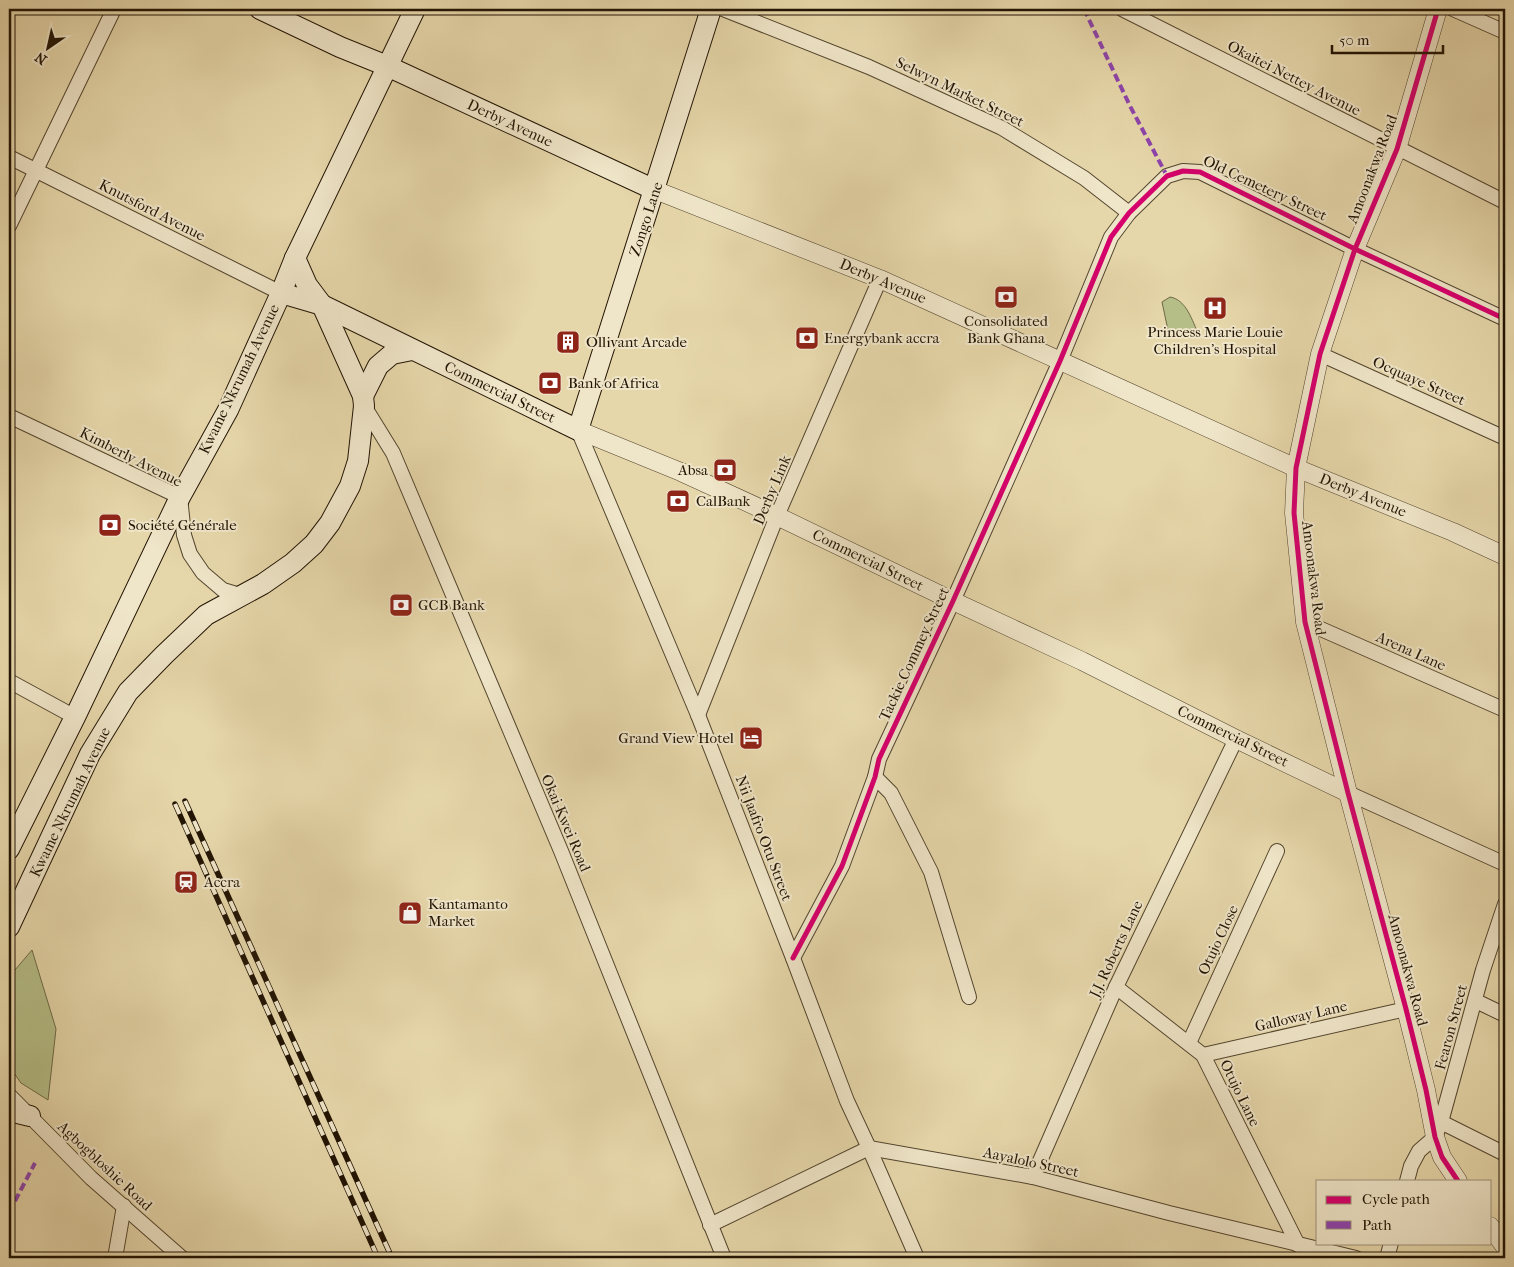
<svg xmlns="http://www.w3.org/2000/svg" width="1514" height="1267" font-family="'IM FELL French Canon',serif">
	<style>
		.park { fill: #b6be87; stroke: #6c6946 }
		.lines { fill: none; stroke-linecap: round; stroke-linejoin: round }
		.minor-casing { stroke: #53452e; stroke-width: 16 }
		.tertiary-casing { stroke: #53452e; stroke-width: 19 }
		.secondary-casing { stroke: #221404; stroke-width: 22 }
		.minor { stroke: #efe5c8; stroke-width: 14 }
		.tertiary { stroke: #efe5c8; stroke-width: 18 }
		.secondary { stroke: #efe5c8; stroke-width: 20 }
		.rail-casing { stroke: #221404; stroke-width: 5.5 }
		.rail { stroke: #efe5c8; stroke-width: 4; stroke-dasharray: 11; stroke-linecap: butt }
		.quiet { stroke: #8e44ad; stroke-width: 4; stroke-dasharray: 8 4; stroke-linecap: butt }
		.cycleway-casing { stroke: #efe5c8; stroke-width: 8 }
		.cycleway { stroke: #d6006c; stroke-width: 5 }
		.labels { text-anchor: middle; stroke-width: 4; stroke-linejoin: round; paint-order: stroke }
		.street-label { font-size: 15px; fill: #221404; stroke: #efe5c8 }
		.poi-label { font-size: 15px; fill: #221404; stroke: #efe5c8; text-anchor: start }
	</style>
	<rect width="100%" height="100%" fill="#e6d7aa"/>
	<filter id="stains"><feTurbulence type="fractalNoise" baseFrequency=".004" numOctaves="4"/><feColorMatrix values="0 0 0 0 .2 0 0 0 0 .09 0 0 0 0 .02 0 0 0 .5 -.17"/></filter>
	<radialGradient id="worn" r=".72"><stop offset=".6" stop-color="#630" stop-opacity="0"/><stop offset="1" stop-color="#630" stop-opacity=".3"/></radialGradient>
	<g class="park">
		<path d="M1170 297C1187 300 1192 321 1199 335H1169L1162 302Z"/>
		<path d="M32 950 56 1029 48 1100 21 1083 9 1066V977Z"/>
	</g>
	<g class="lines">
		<g class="minor-casing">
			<g id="minor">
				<path d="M723 9 869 67 1002 128 1084 178 1129 213"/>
				<path d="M1122 9 1505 202"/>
				<path d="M1453 9 1505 32"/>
				<path d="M9 157 281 293"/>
				<path d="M9 226 114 9"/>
				<path d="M1320 354 1505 438"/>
				<path d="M364 406 393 453 561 851 724 1258"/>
				<path d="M9 416 180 497 184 535 190 554 203 573 223 590 243 596"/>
				<path d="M578 430 698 715 793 958 847 1101 869 1148 917 1258"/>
				<path d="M1305 622 1505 710"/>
				<path d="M9 681 75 717"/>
				<path d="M698 715 777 516 880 279"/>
				<path d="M875 777 891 793 931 872 969 997"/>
				<path d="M1348 793 1505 864"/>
				<path d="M793 958 842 866 875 777 879 759 953 601 1060 361 1111 237 1129 213 1167 176 1183 171 1200 172 1355 249 1505 319"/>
				<path d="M1116 987 1203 1055 1298 1245"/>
				<path d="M1476 1001 1505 1015"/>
				<path d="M1189 1043 1277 851"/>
				<path d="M1203 1055 1406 1009"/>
				<path d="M9 1095 91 1178 182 1258"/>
				<path d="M1441 1122 1505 1154"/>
				<path d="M1033 1177 1116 987 1236 739"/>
				<path d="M1407 1181 1411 1166 1419 1151 1435 1137 1441 1122 1483 970 1505 904"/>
				<path d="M710 1225 869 1148 1033 1177 1169 1213 1356 1258"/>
				<path d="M115 1258 124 1206"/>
				<path d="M1387 1258 1391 1243"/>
			</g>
		</g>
		<g class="tertiary-casing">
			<g id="tertiary">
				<path d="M1438 9 1397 149 1355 249 1320 354 1296 468 1294 513 1305 622 1348 793 1406 1009 1426 1090 1435 1137 1442 1157 1458 1181"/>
				<path d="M655 190 880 279 1296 468 1453 532 1505 556"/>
				<path d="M578 430 681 472 777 516 953 601 1082 661 1236 739 1348 793"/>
				<path d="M1490 1226 1505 1247"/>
			</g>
		</g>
		<g class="secondary-casing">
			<g id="secondary">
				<path d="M260 9 340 47 387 66 655 190"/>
				<path d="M281 293 322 305 578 430 711 9"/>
				<path d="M363 396 378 366 392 354 412 350"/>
				<path d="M9 849 75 717 180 497 228 410 281 293 295 258 415 9"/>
				<path d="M9 927 90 754 128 692 164 655 206 615 263 584 293 563 314 544 330 523 350 486 358 461 364 406 363 396 322 305 307 285 295 258"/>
				<path d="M9 1111 30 1116"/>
			</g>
		</g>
		<use href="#minor" class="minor"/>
		<use href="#tertiary" class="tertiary"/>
		<use href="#secondary" class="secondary"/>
		<g class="rail-casing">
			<g id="rail">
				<path d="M185 801 392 1258"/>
				<path d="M175 804 378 1258"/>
			</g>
		</g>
		<use href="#rail" class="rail"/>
		<g class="quiet">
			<path d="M1084 9 1130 106 1167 176"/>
			<path d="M15 1201 35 1163"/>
		</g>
		<g class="cycleway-casing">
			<g id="cycleway">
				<path d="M1438 9 1397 149 1355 249 1320 354 1296 468 1294 513 1305 622 1348 793 1406 1009 1426 1090 1435 1137 1442 1157 1458 1181"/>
				<path d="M793 958 842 866 875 777 879 759 953 601 1060 361 1111 237 1129 213 1167 176 1183 171 1200 172 1355 249 1505 319"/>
			</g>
		</g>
		<use href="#cycleway" class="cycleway"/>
	</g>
	<defs>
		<g id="bank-square" transform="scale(1.25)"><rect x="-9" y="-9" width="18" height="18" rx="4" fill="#8f2418" stroke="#efe5c8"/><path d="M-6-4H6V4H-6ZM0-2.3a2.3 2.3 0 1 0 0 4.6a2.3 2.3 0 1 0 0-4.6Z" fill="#fff"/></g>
		<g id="hospital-square" transform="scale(1.25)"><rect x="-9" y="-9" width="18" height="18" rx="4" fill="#8f2418" stroke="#efe5c8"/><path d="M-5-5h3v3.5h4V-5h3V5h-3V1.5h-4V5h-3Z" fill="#fff"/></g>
		<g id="building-square" transform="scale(1.25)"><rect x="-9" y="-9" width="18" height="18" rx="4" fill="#8f2418" stroke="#efe5c8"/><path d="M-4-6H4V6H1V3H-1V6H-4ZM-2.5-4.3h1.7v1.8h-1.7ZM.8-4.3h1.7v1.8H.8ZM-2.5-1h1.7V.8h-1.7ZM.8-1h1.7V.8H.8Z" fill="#fff"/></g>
		<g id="hotel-square" transform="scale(1.25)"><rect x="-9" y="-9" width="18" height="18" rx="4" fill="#8f2418" stroke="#efe5c8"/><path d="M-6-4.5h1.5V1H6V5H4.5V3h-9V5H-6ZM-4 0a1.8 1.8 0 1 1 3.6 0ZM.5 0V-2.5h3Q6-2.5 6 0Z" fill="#fff"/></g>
		<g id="station-square" transform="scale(1.25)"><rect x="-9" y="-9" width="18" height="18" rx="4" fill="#8f2418" stroke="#efe5c8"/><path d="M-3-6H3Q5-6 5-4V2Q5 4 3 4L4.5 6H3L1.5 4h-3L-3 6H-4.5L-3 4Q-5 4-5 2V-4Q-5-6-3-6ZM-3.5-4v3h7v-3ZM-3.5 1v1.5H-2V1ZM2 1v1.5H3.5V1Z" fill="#fff"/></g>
		<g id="shop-square" transform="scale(1.25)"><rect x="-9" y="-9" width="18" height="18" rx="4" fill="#8f2418" stroke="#efe5c8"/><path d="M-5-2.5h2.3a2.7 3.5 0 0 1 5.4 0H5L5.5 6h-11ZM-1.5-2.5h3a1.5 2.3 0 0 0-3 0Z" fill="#fff"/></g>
	</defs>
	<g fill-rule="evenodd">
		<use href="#bank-square" x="1006" y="297"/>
		<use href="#hospital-square" x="1215" y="308"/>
		<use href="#bank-square" x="807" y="338"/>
		<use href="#building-square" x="568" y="342"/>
		<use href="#bank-square" x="550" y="383"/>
		<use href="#bank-square" x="725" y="470"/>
		<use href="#bank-square" x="678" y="501"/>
		<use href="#bank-square" x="110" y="525"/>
		<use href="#bank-square" x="401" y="605"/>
		<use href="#hotel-square" x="751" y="738"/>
		<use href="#station-square" x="186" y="882"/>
		<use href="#shop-square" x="410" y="913"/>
	</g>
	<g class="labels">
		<g class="street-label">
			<text transform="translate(1294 78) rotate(27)" y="5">Okaitei Nettey Avenue</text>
			<text transform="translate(960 92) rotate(26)" y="5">Selwyn Market Street</text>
			<text transform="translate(510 123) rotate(25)" y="5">Derby Avenue</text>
			<text transform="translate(1372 169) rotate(-69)" y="5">Amoonakwa Road</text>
			<text transform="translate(1265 188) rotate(25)" y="5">Old Cemetery Street</text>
			<text transform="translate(152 210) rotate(27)" y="5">Knutsford Avenue</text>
			<text transform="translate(646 219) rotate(-72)" y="5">Zongo Lane</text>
			<text transform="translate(883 281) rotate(23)" y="5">Derby Avenue</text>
			<text transform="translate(239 379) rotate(-64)" y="5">Kwame Nkrumah Avenue</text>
			<text transform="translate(1419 381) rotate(24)" y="5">Ocquaye Street</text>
			<text transform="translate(500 392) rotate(26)" y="5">Commercial Street</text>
			<text transform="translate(131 457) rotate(27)" y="5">Kimberly Avenue</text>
			<text transform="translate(772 490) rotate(-67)" y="5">Derby Link</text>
			<text transform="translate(1363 495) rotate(22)" y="5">Derby Avenue</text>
			<text transform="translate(868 560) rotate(26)" y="5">Commercial Street</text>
			<text transform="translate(1314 578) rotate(83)" y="5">Amoonakwa Road</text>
			<text transform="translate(1411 651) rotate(24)" y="5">Arena Lane</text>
			<text transform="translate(914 654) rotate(-65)" y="5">Tackie Commey Street</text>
			<text transform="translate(1233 736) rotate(26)" y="5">Commercial Street</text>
			<text transform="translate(70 802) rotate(-64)" y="5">Kwame Nkrumah Avenue</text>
			<text transform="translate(566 823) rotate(67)" y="5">Okai-Kwei Road</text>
			<text transform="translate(764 838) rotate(69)" y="5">Nii Jaafro Otu Street</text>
			<text transform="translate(1218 940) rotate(-65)" y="5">Otujo Close</text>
			<text transform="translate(1116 949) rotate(-65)" y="5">J.J. Roberts Lane</text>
			<text transform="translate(1408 970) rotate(75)" y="5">Amoonakwa Road</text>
			<text transform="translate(1301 1016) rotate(-13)" y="5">Galloway Lane</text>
			<text transform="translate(1451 1027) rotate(-75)" y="5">Fearon Street</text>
			<text transform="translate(1240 1093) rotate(64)" y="5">Otujo Lane</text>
			<text transform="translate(1031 1162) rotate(12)" y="5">Aayalolo Street</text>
			<text transform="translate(105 1166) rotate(43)" y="5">Agbogbloshie Road</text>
		</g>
		<g class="poi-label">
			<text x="1006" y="326" text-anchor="middle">Consolidated<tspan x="1006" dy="17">Bank Ghana</tspan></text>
			<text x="1215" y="337" text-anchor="middle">Princess Marie Louie<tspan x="1215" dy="17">Children's Hospital</tspan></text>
			<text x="824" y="343">Energybank accra</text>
			<text x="586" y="347">Ollivant Arcade</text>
			<text x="568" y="388">Bank of Africa</text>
			<text x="708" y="475" text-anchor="end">Absa</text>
			<text x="696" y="506">CalBank</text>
			<text x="128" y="530">Société Générale</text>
			<text x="418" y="610">GCB Bank</text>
			<text x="734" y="743" text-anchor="end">Grand View Hotel</text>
			<text x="204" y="887">Accra</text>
			<text x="428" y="909">Kantamanto<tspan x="428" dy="17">Market</tspan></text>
		</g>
	</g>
	<rect width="1514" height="1267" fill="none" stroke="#e6d7aa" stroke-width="30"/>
	<rect x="10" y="10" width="1494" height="1247" fill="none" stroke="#221404" stroke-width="2.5"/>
	<rect x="15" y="15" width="1484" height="1237" fill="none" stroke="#221404"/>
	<rect x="1316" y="1180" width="175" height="65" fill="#efe5c8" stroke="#9d917a"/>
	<rect x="1326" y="1196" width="25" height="8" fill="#d6006c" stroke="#9d917a"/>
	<text x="1362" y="1204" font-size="15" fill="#221404">Cycle path</text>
	<rect x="1326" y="1221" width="25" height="8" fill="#8e44ad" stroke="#9d917a"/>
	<text x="1362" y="1230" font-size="15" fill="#221404">Path</text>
	<g transform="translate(48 48) rotate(214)" stroke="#efe5c8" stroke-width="4" paint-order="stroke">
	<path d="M0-4L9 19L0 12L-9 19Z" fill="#221404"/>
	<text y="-8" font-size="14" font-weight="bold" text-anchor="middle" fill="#221404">N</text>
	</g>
	<path d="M1332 45v8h111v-8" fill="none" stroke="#221404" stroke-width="2.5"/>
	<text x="1339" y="45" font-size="15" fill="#221404" stroke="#efe5c8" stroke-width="4" paint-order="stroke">50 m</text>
	<rect width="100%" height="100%" filter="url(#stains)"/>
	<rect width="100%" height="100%" fill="url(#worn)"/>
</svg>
